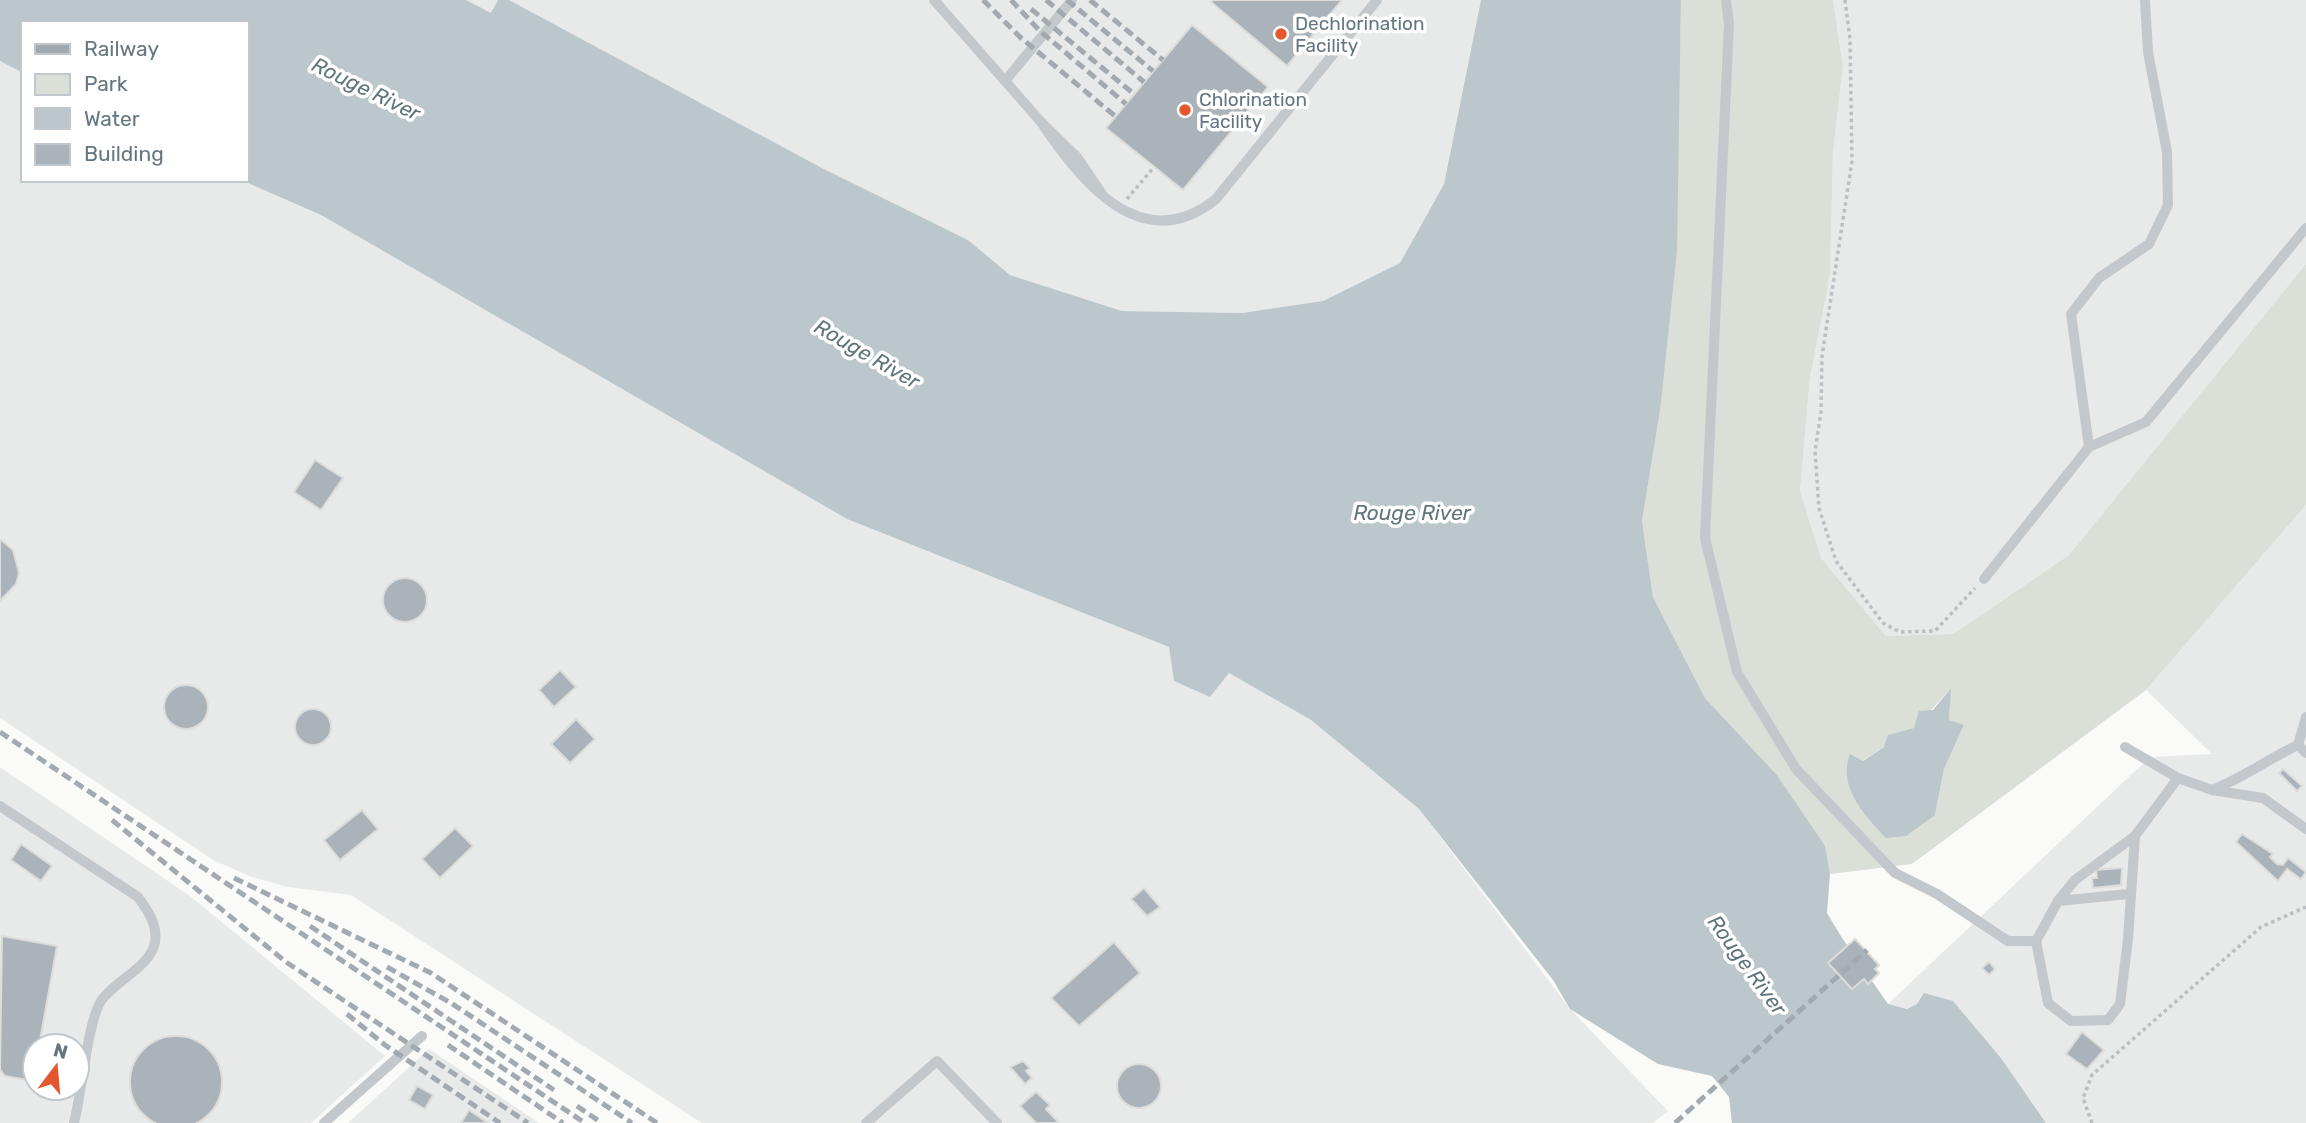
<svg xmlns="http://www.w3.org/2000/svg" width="2306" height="1123" font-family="Rubik,sans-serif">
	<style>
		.built { fill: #e8e9e9; fill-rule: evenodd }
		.green { fill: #dadfd7; fill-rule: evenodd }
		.water { fill: #bbc7cb }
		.building { fill: #aab3b9; stroke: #dcdcda; stroke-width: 2 }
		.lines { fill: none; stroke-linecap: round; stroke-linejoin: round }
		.path { stroke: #bbbfc2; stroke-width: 3.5; stroke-dasharray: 3.5 3.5; stroke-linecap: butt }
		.lane { stroke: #c3c8cc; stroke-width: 10 }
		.rail { stroke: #a2aab0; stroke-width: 5; stroke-dasharray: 10 5; stroke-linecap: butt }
		.poi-dot { fill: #e4572e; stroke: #fff; stroke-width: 2.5 }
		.labels { text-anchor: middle; stroke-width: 7; stroke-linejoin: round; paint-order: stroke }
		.poi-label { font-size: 19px; fill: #657683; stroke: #fff; text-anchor: start }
		.water-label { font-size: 21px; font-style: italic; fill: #60757c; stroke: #fff }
	</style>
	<rect width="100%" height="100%" fill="#fafaf8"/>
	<g class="built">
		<path d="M466 0H498L491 14Z"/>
		<path d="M509 0H1481L1444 184 1400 263 1323 301 1242 313 1122 311 1010 275 968 240 818 166Z"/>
		<path d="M1833 0H2306V264L2069 555 1953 634 1886 636 1821 558 1800 491 1810 378 1830 275 1833 153 1843 66Z"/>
		<path d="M0 61 23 73V180H241L321 215 847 519 1169 647 1174 681 1210 697 1229 673 1311 720 1419 809 1570 1009 1668 1111 1653 1123H702L351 895 288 887 252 877 213 860 0 718Z"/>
		<path d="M2306 505V1123H2046L2001 1058 1953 1002 1917 1004 1908 1009 1888 1004 2150 757 2212 754 2146 690Z"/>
		<path d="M0 767 190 896 385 1056 311 1123H0ZM35 1046H77V1088H35Z"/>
		<path d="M429 1049 539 1123H348Z"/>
	</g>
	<path class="green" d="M1681 0H1833L1843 66 1833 153 1830 275 1810 378 1800 491 1821 558 1886 636 1953 634 2069 555 2306 264V505L2146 690 1912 864 1830 874 1824 846 1777 775 1705 698 1653 597 1642 521 1660 411 1679 98ZM1950 689 1949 721 1964 725 1944 769 1935 815 1850 754 1862 761 1884 747 1889 735 1915 728Z"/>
	<g class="water">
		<path d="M0 0H466L491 13 498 0H509L820 167 968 240 1010 275 1122 311 1242 313 1323 301 1400 263 1444 184 1481 0H1681L1677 251 1660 411 1642 521 1653 597 1705 698 1777 775 1825 846 1830 874 1827 913 1842 938 1888 1004 1907 1009 1917 1004 1924 993 1953 1001 2001 1058 2046 1123H1732L1729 1097 1712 1076 1658 1064 1570 1009 1553 980 1419 809 1311 720 1229 673 1210 697 1174 681 1169 647 847 519 321 215 241 180H247V23H23V73L0 61Z"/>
		<path d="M1951 688 1949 720 1964 725 1944 769 1935 815 1906 836 1886 838C1865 816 1837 786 1850 754L1863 761 1884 747 1888 735 1914 728 1919 711 1933 710Z"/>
	</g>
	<g class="building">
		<path d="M1213 0H1342L1287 66 1211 2Z"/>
		<path d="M1192 25 1268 87 1183 190 1106 128Z"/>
		<path d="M315 460 343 478 321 510 294 492Z"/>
		<path d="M0 539 13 550 19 573 16 584 0 601Z"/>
		<circle cx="405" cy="600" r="22"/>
		<path d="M560 670 576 687 554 707 539 690Z"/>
		<circle cx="186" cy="707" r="22"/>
		<circle cx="313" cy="727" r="18"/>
		<path d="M576 719 595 739 570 763 551 744Z"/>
		<path d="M2283 769 2302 786 2297 791 2279 773Z"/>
		<path d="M362 810 378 829 340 860 324 840Z"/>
		<path d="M455 828 473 846 440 878 422 859Z"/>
		<path d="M2242 834 2273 854 2270 857 2277 864 2283 865 2288 858 2306 872 2301 879 2287 869 2278 881 2236 842Z"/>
		<path d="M21 844 52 866 41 881 11 860Z"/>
		<path d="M2122 868 2121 885 2093 888 2092 878H2097L2096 870Z"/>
		<path d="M1144 888 1160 907 1147 916 1131 899Z"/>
		<path d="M2 936 57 946 39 1046H35L33 1081 5 1076 0 1070Z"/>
		<path d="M1855 939 1879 965 1875 969 1879 973 1868 984 1864 979 1852 989 1828 963Z"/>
		<path d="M1114 942 1140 973 1079 1026 1051 998Z"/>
		<path d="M1989 962 1995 969 1989 975 1982 968Z"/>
		<path d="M2082 1032 2104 1050 2087 1069 2066 1054Z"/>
		<circle cx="176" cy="1082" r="46"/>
		<path d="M1023 1061 1030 1068 1026 1071 1032 1078 1025 1084 1010 1067Z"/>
		<circle cx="1139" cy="1086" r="22"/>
		<path d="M417 1086 433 1095 425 1109 409 1100Z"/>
		<path d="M1036 1092 1050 1105 1046 1109 1059 1123H1036L1020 1106Z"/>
		<path d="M469 1110 488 1123H461Z"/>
	</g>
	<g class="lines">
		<g class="path">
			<path d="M1845 0 1850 39 1852 161 1822 356 1821 412 1815 451 1819 508 1836 561 1883 623 1900 632 1935 631 1975 588"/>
			<path d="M1127 199 1154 167"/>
			<path d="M2092 1123 2083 1098 2092 1075 2261 927 2306 907"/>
		</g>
		<g class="lane">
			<path d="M934 0 1041 122"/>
			<path d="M1726 0 1729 24 1705 538 1737 672 1796 769 1895 873 1937 894 2008 941H2036L2058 901"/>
			<path d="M1005 81 1072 0"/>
			<path d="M1102 194 1077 157 1041 122C1080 181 1142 259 1216 199L1377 0"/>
			<path d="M2089 447 2071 314 2099 278 2149 244 2168 205 2167 152 2148 52 2145 0"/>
			<path d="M1984 579 2089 447 2146 422 2306 228"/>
			<path d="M2298 745 2306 717"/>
			<path d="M2298 745 2306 753"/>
			<path d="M2125 747 2178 778 2212 790 2263 798 2306 829"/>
			<path d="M2212 790C2243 778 2268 759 2298 745"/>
			<path d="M0 806 138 897C147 909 158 925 155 942 151 967 114 981 101 1001 87 1024 82 1092 74 1123"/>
			<path d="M2129 894 2058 901 2075 880 2135 836"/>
			<path d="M2036 941 2048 1003 2071 1021 2108 1020 2120 1004 2128 939 2135 836 2178 778"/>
			<path d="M324 1123 422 1036"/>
			<path d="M866 1123 937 1061 997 1123"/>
		</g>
		<g class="rail">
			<path d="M983 0 1020 37 1115 116"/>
			<path d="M1011 0 1039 30 1126 104"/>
			<path d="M1046 0 1144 82"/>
			<path d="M1067 0 1153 71"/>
			<path d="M1090 0 1163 60"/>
			<path d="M1031 9 1134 94"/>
			<path d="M0 732 585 1123"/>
			<path d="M112 820 286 962 528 1123"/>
			<path d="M234 878 431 973 657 1123"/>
			<path d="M310 926 554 1090"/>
			<path d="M387 967 451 1003 632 1123"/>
			<path d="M347 1014 385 1045 500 1123"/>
			<path d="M448 1045 563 1123"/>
			<path d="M577 1106 599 1121"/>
			<path d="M1675 1123 1867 950"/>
		</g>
	</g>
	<g class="poi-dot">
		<circle cx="1281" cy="34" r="7"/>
		<circle cx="1185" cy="110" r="7"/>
	</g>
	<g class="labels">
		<g class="poi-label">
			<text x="1295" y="30">Dechlorination<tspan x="1295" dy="22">Facility</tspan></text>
			<text x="1199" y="106">Chlorination<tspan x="1199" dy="22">Facility</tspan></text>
		</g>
		<g class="water-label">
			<text transform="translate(366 89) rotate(26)" y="7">Rouge River</text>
			<text transform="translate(867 354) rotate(30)" y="7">Rouge River</text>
			<text x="1412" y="520">Rouge River</text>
			<text transform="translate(1747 965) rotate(54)" y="7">Rouge River</text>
		</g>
	</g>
	<rect x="21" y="21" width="228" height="161" fill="#ffffff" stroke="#c1c8cd" stroke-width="2"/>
	<rect x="35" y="44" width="35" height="10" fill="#a2aab0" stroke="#c1c8cd" stroke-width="2"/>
	<text x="84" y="56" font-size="21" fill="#657683">Railway</text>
	<rect x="35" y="74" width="35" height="21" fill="#dadfd7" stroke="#c1c8cd" stroke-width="2"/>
	<text x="84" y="91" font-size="21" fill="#657683">Park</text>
	<rect x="35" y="108" width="35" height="21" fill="#bbc7cb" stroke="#c1c8cd" stroke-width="2"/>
	<text x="84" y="126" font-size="21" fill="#657683">Water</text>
	<rect x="35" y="144" width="35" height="21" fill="#aab3b9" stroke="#c1c8cd" stroke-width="2"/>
	<text x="84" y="161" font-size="21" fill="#657683">Building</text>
	<g transform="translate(56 1067) rotate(16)"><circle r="33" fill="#ffffff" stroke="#c1c8cd" stroke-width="2"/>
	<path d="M0-5L12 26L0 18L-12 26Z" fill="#e4572e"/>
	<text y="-10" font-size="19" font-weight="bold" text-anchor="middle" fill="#657683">N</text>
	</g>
</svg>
